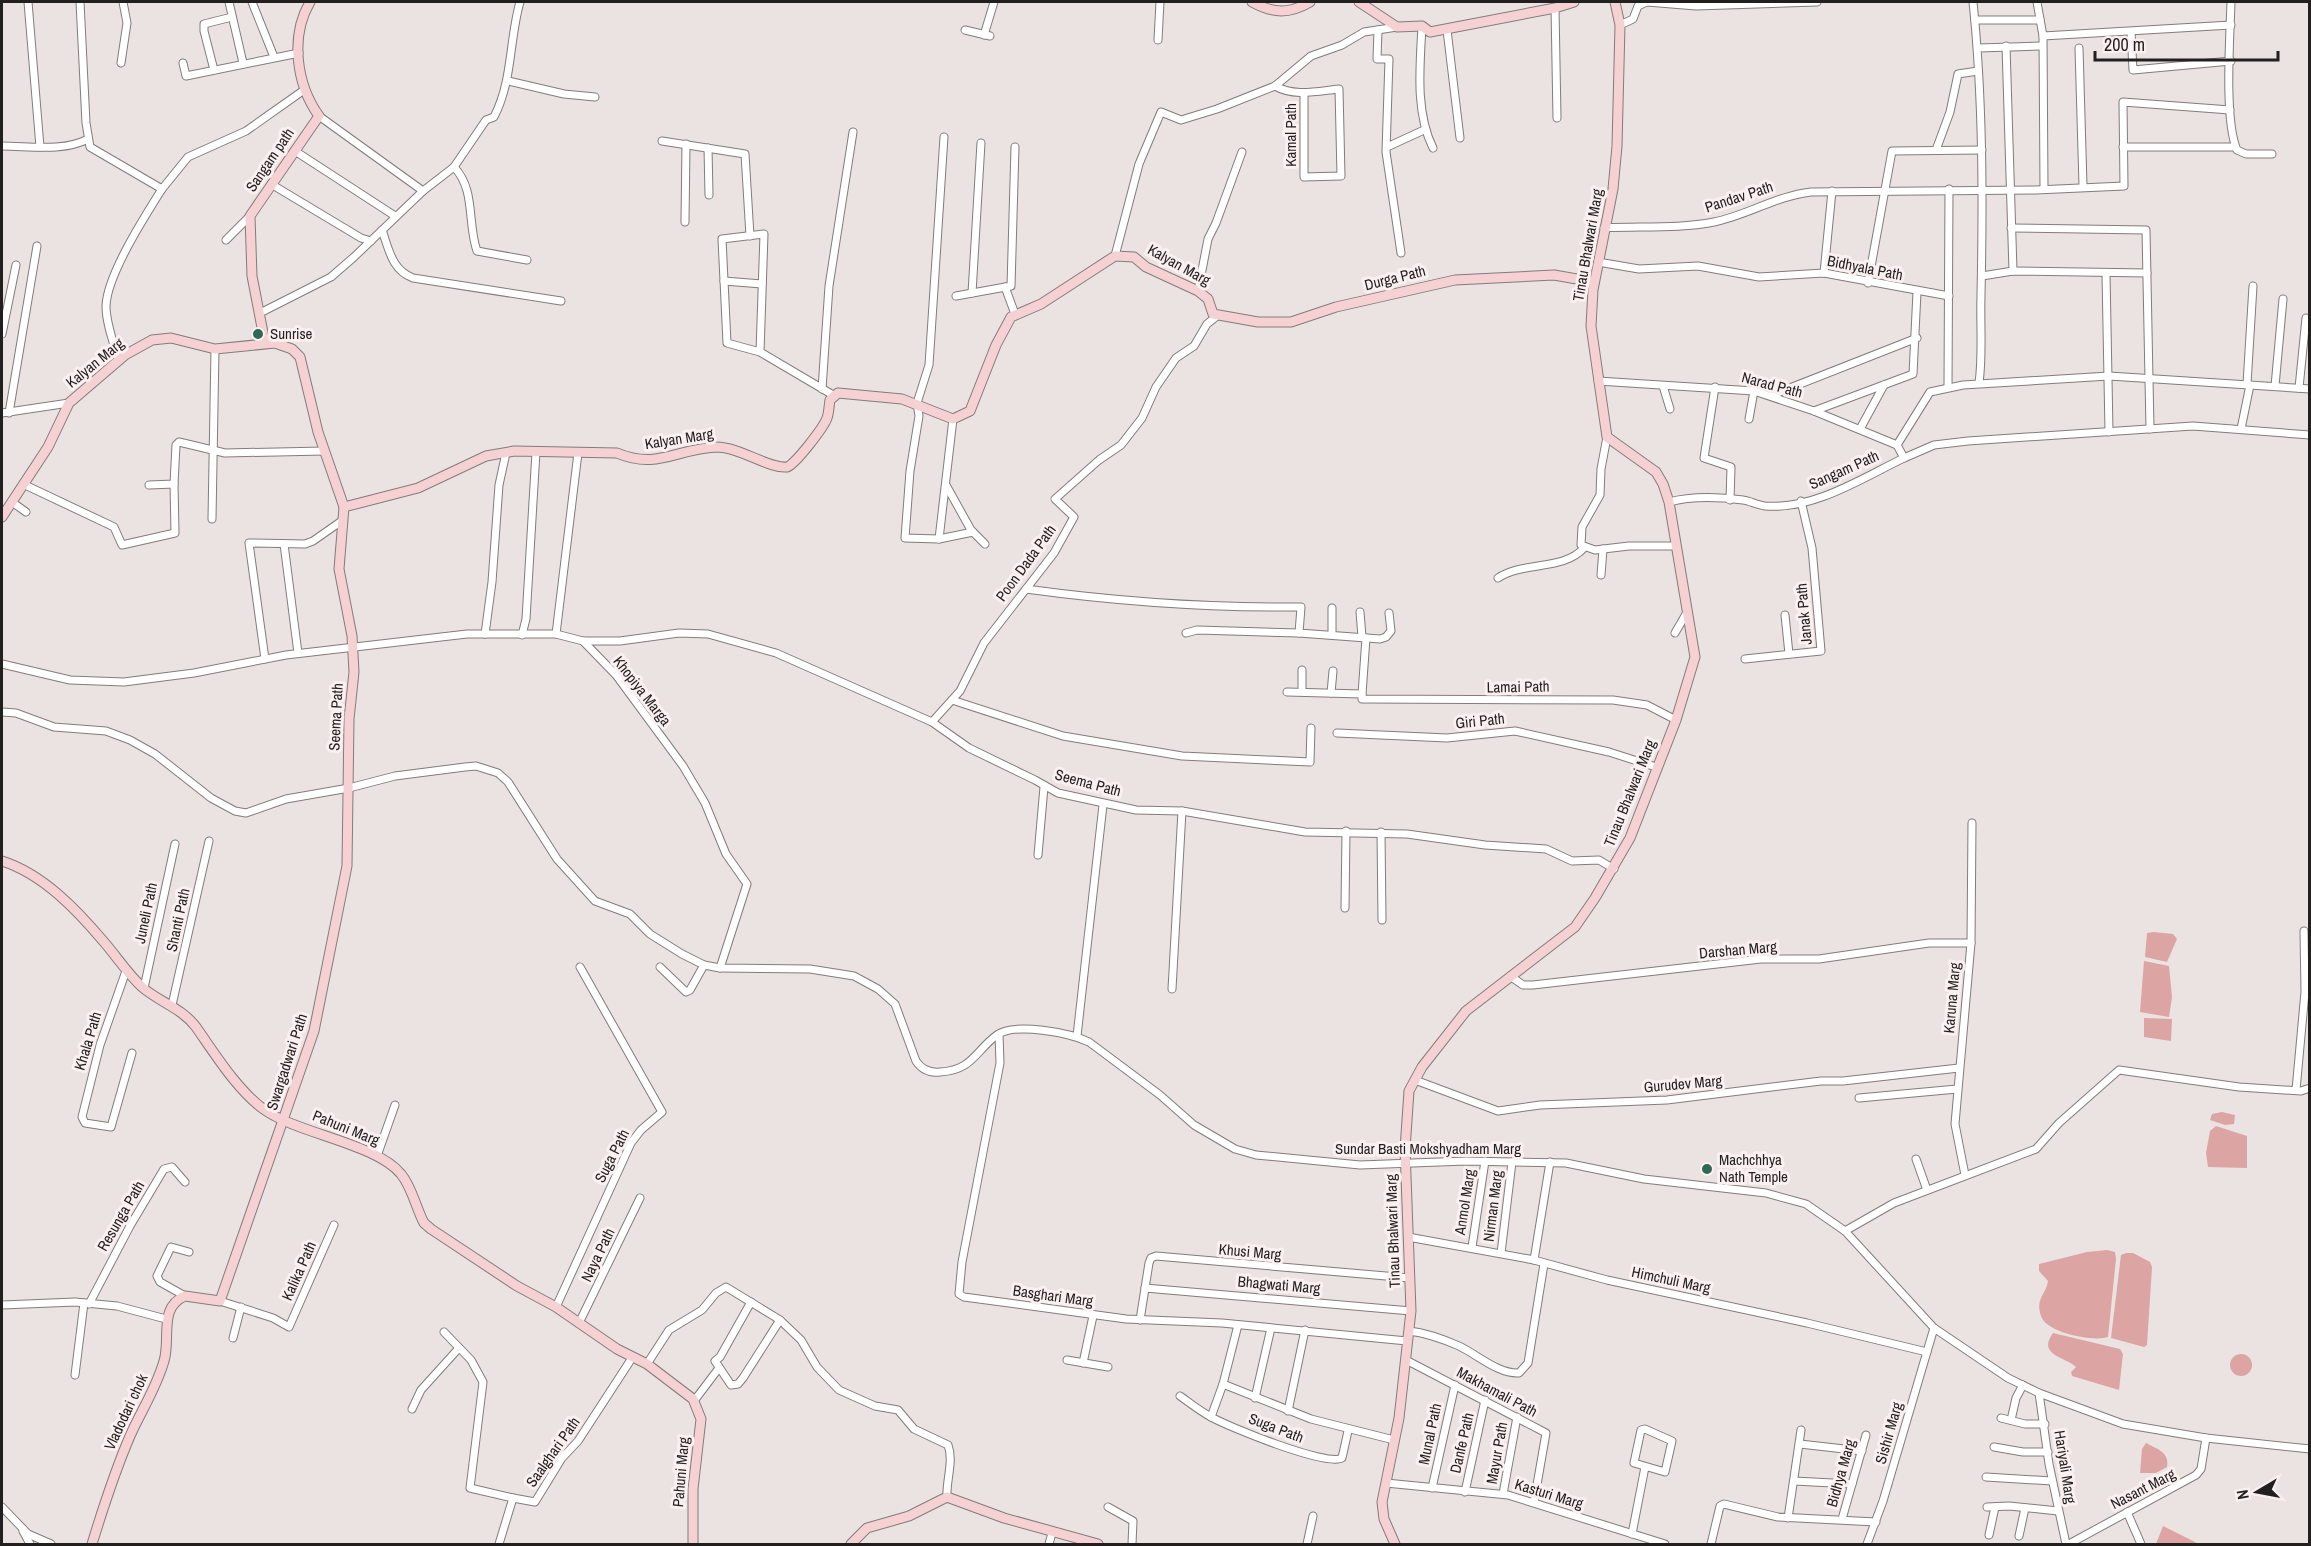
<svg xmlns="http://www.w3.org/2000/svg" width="2311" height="1546" font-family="'Archivo Narrow',sans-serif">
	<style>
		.water { fill: #dca5a4 }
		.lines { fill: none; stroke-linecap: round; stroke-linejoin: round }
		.street-casing { stroke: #837c7b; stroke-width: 9 }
		.secondary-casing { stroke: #837c7b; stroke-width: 11 }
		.street { stroke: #fff; stroke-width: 7 }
		.secondary { stroke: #f5d1d3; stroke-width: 9 }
		.poi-dot { fill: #2c6a56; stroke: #f9f0ef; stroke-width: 2 }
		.labels { text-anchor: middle; stroke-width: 6; stroke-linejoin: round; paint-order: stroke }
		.street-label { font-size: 15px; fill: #221f1f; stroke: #f9f0ef }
		.poi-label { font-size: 15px; fill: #221f1f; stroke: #f9f0ef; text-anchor: start }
	</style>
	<rect width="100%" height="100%" fill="#ebe2e2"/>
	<g class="water">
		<path d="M2154 932 2173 934 2177 939 2167 962 2145 957 2147 933Z"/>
		<path d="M2144 961 2169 966 2172 997 2169 1017 2140 1012Z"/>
		<path d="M2144 1018 2172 1019 2171 1041 2144 1037Z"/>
		<path d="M2222 1112 2235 1115 2234 1124 2225 1125 2210 1120 2212 1114Z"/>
		<path d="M2216 1126 2247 1136V1168L2208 1167 2206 1153 2210 1131Z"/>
		<path d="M2107 1250 2115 1252 2116 1259 2108 1337C2094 1342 2046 1333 2041 1316 2035 1298 2046 1295 2048 1281L2039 1271V1264L2087 1252Z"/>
		<path d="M2126 1253H2133L2150 1262 2152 1267 2147 1345 2144 1347 2111 1338 2121 1255Z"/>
		<path d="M2053 1333 2120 1349 2123 1354 2119 1390 2072 1376 2071 1372 2076 1367C2064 1356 2037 1355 2053 1333Z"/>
		<circle cx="2241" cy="1365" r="11"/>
		<path d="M2146 1443C2157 1449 2170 1452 2167 1467L2156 1473H2140L2142 1449Z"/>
		<path d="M2163 1526 2199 1544H2156Z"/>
	</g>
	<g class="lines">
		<g class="street-casing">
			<g id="street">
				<path d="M28 2 40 147"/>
				<path d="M80 2 86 123 90 147 162 189 188 157 246 131 304 90"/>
				<path d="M229 2 243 63"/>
				<path d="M252 2 274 57"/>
				<path d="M1973 2C1983 99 1983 198 1981 296 1980 325 1983 354 1979 383"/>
				<path d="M2037 2 2043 36 2044 189"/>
				<path d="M2231 2C2230 38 2224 120 2237 150L2246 154H2272"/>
				<path d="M1555 8 1557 118"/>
				<path d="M1975 20H2040"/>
				<path d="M1620 25 1633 19 1638 6 1647 2 1696 6 1817 2"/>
				<path d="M1422 26C1420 66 1415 112 1433 148"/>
				<path d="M965 30 990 36"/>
				<path d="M1378 30 1377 59H1389L1386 152 1401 253"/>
				<path d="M1447 30 1460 138"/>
				<path d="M2131 32 2133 70 2231 61"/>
				<path d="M984 35 994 2"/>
				<path d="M2043 36 2231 25"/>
				<path d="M1158 40 1160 2"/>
				<path d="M2006 46 2013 271"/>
				<path d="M1979 48 2042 46"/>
				<path d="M2079 48 2083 186"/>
				<path d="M121 63 127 23 123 2"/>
				<path d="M183 63 186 76 299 53"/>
				<path d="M214 70 204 31V24L232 17"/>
				<path d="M508 81 564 94 595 97"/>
				<path d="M1275 86C1294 97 1318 91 1339 89L1341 176 1304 177V93"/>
				<path d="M319 116 423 191"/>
				<path d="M944 137 929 365 917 403 919 416 910 471 905 538 939 539 953 419"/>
				<path d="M662 141 745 154 750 236"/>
				<path d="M2 146C29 146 63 152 88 139"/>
				<path d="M1387 147 1424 130"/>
				<path d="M2123 147H2235"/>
				<path d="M708 148 709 195"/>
				<path d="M1936 150 1950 112 1958 74 1978 71"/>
				<path d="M295 151 395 216"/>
				<path d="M454 167C476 190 467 223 477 251L527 260"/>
				<path d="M271 184 361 238 371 241"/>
				<path d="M685 222 686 144"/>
				<path d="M1604 228C1641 226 1678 229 1714 222 1748 215 1776 196 1811 192L2036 190 2124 186 2123 102 2230 110"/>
				<path d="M2011 228 2146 230 2150 429"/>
				<path d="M382 230C389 250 392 270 413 278L561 301"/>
				<path d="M226 240 250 216"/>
				<path d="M1115 256 1139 164 1161 112 1181 120 1217 109 1275 86 1311 56 1342 45 1364 32 1397 27"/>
				<path d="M1598 262 1639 269 1698 266 1759 277 1824 273 1949 296"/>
				<path d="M1824 273 1832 191"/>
				<path d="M2106 274 2109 432"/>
				<path d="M1982 276 2013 271 2147 273"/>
				<path d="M724 281 762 284"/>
				<path d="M1868 283 1892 151 1982 150"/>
				<path d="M1005 287 1015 314"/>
				<path d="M1198 291 1208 239 1216 223 1242 152"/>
				<path d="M972 293 981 143"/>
				<path d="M956 296 1011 286 1015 147"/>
				<path d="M260 313 331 277 354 257 423 191 454 167 486 120 494 117C513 80 509 40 520 2"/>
				<path d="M2 334 16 265"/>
				<path d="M760 352 764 234 722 239 727 343 760 352 833 395"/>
				<path d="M119 361C114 344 106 324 106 306 107 275 145 216 162 189"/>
				<path d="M1598 381 1754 391 1814 411 1897 445"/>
				<path d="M2247 384 2253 286"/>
				<path d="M1663 386 1670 409"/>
				<path d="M2275 386 2283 299"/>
				<path d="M1715 387 1704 458 1731 467 1730 500"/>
				<path d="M1948 387 1949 189"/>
				<path d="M2299 388 2306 318"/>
				<path d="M822 389 829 286 853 132"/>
				<path d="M1772 395 1917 338"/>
				<path d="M1814 411 1913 374 1917 292"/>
				<path d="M2 413 69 403"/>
				<path d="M9 413 37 246"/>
				<path d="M1749 419 1754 391"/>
				<path d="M1860 429 1884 385"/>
				<path d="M2241 429 2250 385"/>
				<path d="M1607 437 1601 469 1600 495 1582 527 1581 545 1595 550 1629 546H1675"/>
				<path d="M1904 458 1934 445 1968 441 2193 426 2310 435"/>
				<path d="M23 484 114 527 122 545 175 533 174 484"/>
				<path d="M149 485 174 484 176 445 179 442 225 453 324 451"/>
				<path d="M946 485 971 530 985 544"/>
				<path d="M12 502 26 512"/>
				<path d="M1669 502C1691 496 1720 497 1743 500 1750 501 1757 505 1765 506 1814 510 1862 478 1904 458L1897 445 1930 392 1963 385 2109 376 2310 389"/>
				<path d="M212 519 215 349"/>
				<path d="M939 539 973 532"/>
				<path d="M284 544 298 653"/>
				<path d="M1601 575 1603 549"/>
				<path d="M1498 578C1524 561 1563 571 1584 548"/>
				<path d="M1026 589C1121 602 1205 608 1301 607L1299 633 1380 639 1386 637 1391 631 1389 613"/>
				<path d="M1360 612 1362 637"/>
				<path d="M1785 615 1789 654"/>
				<path d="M1186 633 1197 630 1299 633"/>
				<path d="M1675 633 1686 614"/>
				<path d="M485 634 492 582 499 485 506 453"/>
				<path d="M556 634 578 453"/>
				<path d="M522 635 526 619 536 452"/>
				<path d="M1332 635V608"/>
				<path d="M583 641H620L679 633 708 634 776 653 932 722 969 748 1035 780 1058 793 1136 810 1182 811 1305 832 1407 834 1485 845 1546 849 1572 861 1599 860 1614 869"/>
				<path d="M265 659 249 543 305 544 313 541 343 520"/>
				<path d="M1745 659 1821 651 1812 548 1801 501"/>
				<path d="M2 664 70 680 124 682 194 673 286 655 467 634H556L583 641 616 675 683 766 705 803 726 854 747 884 720 968"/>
				<path d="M1302 690V670"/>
				<path d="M1287 692 1362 694 1366 638"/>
				<path d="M1331 693 1333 671"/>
				<path d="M1362 694V699L1613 700 1647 705 1676 720"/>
				<path d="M952 700 1063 736 1182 756 1310 762 1311 728"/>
				<path d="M2 712 16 713 54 727 106 731 130 740 155 754 211 798 235 811 246 813 286 799 349 788 395 776 465 767 476 766 498 773 508 782 557 859 595 901 630 914 650 934 682 954 704 965 720 968 810 969 854 976 878 989 895 1004 916 1061C922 1070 931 1073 940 1072 973 1070 975 1051 997 1035 1015 1022 1070 1033 1089 1042L1160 1095 1194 1125 1235 1149 1256 1155 1360 1165 1466 1161 1566 1163 1644 1179 1766 1193 1806 1204 1845 1231 1934 1328 2008 1378 2039 1393 2123 1424 2206 1438 2310 1449"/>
				<path d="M932 722 960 691 984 643 1054 553 1074 517 1055 499 1099 460 1121 445 1142 418 1156 387 1176 358 1194 346 1207 324 1217 316"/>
				<path d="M1337 733 1447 738 1515 731 1609 752 1656 767"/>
				<path d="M1381 832 1382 920"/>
				<path d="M1038 855 1044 787"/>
				<path d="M1345 908 1346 831"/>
				<path d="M660 967 686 992 690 990 704 965"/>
				<path d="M126 971 100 1045 82 1117 85 1123 111 1127 132 1053"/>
				<path d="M1510 976 1523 985H1533L1761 959H1819L1929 943H1971"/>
				<path d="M144 988 175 844"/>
				<path d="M1172 989 1182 811"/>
				<path d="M172 1005 209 841"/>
				<path d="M999 1034 1000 1063 962 1262 959 1294 964 1297 1126 1319 1222 1323 1407 1341"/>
				<path d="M1077 1036 1103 805"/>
				<path d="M1415 1080 1498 1111 1540 1105 1667 1100 1821 1081H1843L1959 1068"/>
				<path d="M2296 1090 2305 992 2304 931"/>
				<path d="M1859 1098 1957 1089"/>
				<path d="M377 1156 395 1105"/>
				<path d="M1916 1159 1927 1190"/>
				<path d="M1965 1175 1955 1124 1971 943 1972 823"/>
				<path d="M1845 1231 1894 1203 2036 1149 2059 1123 2119 1070 2239 1087 2301 1091 2310 1088"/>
				<path d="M1408 1237 1534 1260 1607 1280 1807 1323 1927 1352"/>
				<path d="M1472 1247 1485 1161"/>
				<path d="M1501 1253 1512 1162"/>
				<path d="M1534 1260 1550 1162"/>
				<path d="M1145 1288 1411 1311"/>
				<path d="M185 1296 160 1282 157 1276 171 1247 189 1252"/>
				<path d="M220 1301 273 1318 289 1327 334 1225"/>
				<path d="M751 1302 720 1357 715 1361 731 1385 738 1384 743 1378 780 1320"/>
				<path d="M89 1304 130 1226 164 1169 172 1167 185 1182"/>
				<path d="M2 1305 75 1302 117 1306 166 1319"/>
				<path d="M556 1307 631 1143 641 1130 662 1112 580 967"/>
				<path d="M1140 1320 1149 1263 1151 1258 1156 1256 1409 1278"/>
				<path d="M579 1323 640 1198"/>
				<path d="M1238 1325 1223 1384 1311 1419 1394 1440"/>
				<path d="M1409 1331C1427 1333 1443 1339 1459 1346 1478 1355 1498 1374 1519 1373L1528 1363 1544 1264"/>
				<path d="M444 1332 471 1360 483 1382 470 1488 513 1498"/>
				<path d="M233 1338 241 1307"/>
				<path d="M1067 1360 1108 1367"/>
				<path d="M1406 1360 1546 1433 1534 1502"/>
				<path d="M1083 1363 1093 1316"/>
				<path d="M647 1364 669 1330 702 1310 716 1293 726 1287 780 1320 801 1340 817 1367 839 1390 875 1406 898 1410 914 1429 948 1445C954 1461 946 1480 947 1497"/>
				<path d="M75 1375 84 1303"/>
				<path d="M2039 1393 2049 1464 2066 1544"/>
				<path d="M1180 1396C1190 1403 1200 1411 1211 1417 1229 1427 1327 1467 1342 1458L1348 1431"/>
				<path d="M1255 1398 1271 1328"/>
				<path d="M694 1401 719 1368"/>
				<path d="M412 1409 421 1390 459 1348"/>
				<path d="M1288 1411 1305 1330"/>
				<path d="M1211 1417 1223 1384"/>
				<path d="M2001 1418 2025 1424H2045"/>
				<path d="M2011 1420 2016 1398 2023 1385"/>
				<path d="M1645 1429 1672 1441 1665 1472 1634 1463 1641 1430Z"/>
				<path d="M1800 1444 1862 1451"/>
				<path d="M1994 1447 2023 1452H2048"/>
				<path d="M1986 1477 2052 1481"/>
				<path d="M1794 1481 1852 1484"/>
				<path d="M1386 1483 1508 1495 1665 1544"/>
				<path d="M1432 1488 1455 1385"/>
				<path d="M1465 1492 1485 1400"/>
				<path d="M1503 1494 1517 1417"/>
				<path d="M2 1507 28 1534 51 1544"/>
				<path d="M1108 1507 1133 1521 1132 1544"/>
				<path d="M1987 1507 2009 1506 2058 1511"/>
				<path d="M2127 1512 2141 1544"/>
				<path d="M1788 1518 1801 1430"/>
				<path d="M1842 1519 1866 1435"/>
				<path d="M23 1531 30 1544"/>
				<path d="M1632 1534 1645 1467"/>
				<path d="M1989 1535 1995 1507"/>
				<path d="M2019 1536 2025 1508"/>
				<path d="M499 1544 513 1498 535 1502 562 1458 578 1441 632 1358"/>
				<path d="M1049 1544 1052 1533"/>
				<path d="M1307 1544 1313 1516"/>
				<path d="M1711 1544 1720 1506 1724 1504 1778 1517 1876 1522"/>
				<path d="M1867 1544 1883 1501 1934 1328"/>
				<path d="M2069 1544 2196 1475 2201 1469 2206 1438"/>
			</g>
		</g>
		<g class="secondary-casing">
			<g id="secondary">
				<path d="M1252 2C1274 14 1289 14 1310 2"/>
				<path d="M1359 2 1397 27 1422 26 1430 32 1555 8 1574 2"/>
				<path d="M265 343 252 276 250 216 319 116C296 84 290 36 310 2"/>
				<path d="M2 517 48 447 69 403 125 355 152 340 171 338 215 349 275 343 292 349 300 357 318 432 344 507 418 488 486 456 514 451 617 453C657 470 676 449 716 447 740 447 769 469 787 467 794 466 824 427 827 418 829 413 829 405 830 400L838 393 902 399 953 419 970 411 996 345 1011 317 1041 304 1115 256 1134 257 1146 267 1198 291 1208 299 1213 314 1258 322H1291L1336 307 1455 280 1554 275 1594 282"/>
				<path d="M2 861C43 874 77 910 104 942 117 957 127 973 142 987 159 1002 182 1008 196 1027 215 1054 236 1088 262 1108 296 1134 376 1143 401 1174 412 1187 416 1208 424 1223L431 1229 517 1286 556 1307 617 1349 647 1364 693 1399 701 1419 693 1489V1544"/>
				<path d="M92 1544C103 1508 115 1471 130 1436 141 1411 156 1389 164 1361 171 1339 158 1307 185 1296L220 1301 314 1031 347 866 349 719 354 672 352 636 339 569 344 507"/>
				<path d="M851 1544 867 1528 909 1516 947 1497 1004 1518 1098 1544"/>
				<path d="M1395 1544 1384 1519 1382 1502 1399 1418 1411 1311 1405 1149 1409 1091 1422 1067 1466 1011 1575 927 1595 898 1630 838 1676 720 1695 657 1669 502 1663 484 1656 472 1607 437 1591 326 1593 290 1613 189 1617 146 1620 25 1615 2"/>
			</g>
		</g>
		<use href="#street" class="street"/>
		<use href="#secondary" class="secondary"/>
	</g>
	<g class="poi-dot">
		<circle cx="258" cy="334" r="6"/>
		<circle cx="1707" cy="1169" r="6"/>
	</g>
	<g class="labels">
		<g class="street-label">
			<text transform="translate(1291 135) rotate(-90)" y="5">Kamal Path</text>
			<text transform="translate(270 160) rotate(-56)" y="5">Sangam path</text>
			<text transform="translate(1739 197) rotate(-18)" y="5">Pandav Path</text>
			<text transform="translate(1588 245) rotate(-80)" y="5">Tinau Bhalwari Marg</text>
			<text transform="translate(1179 265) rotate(29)" y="5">Kalyan Marg</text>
			<text transform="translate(1865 268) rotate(11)" y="5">Bidhyala Path</text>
			<text transform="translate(1395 278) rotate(-14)" y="5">Durga Path</text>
			<text transform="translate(95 363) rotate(-39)" y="5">Kalyan Marg</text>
			<text transform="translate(1772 385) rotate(15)" y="5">Narad Path</text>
			<text transform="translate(679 439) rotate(-9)" y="5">Kalyan Marg</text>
			<text transform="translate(1844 470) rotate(-24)" y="5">Sangam Path</text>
			<text transform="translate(1026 563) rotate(-54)" y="5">Poon Dada Path</text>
			<text transform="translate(1804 614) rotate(-95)" y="5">Janak Path</text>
			<text transform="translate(1518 687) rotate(-1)" y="5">Lamai Path</text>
			<text transform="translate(642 691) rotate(52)" y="5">Khopiya Marga</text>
			<text transform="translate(336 717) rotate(-87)" y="5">Seema Path</text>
			<text transform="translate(1480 721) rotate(-6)" y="5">Giri Path</text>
			<text transform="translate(1088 783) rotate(15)" y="5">Seema Path</text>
			<text transform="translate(1630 793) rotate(-68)" y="5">Tinau Bhalwari Marg</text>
			<text transform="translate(146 913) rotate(-78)" y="5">Juneli Path</text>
			<text transform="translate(178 920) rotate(-78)" y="5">Shanti Path</text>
			<text transform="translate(1738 950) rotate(-5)" y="5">Darshan Marg</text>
			<text transform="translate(1952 998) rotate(-85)" y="5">Karuna Marg</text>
			<text transform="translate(88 1041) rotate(-73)" y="5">Khala Path</text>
			<text transform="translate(287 1062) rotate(-72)" y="5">Swargadwari Path</text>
			<text transform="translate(1683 1084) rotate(-5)" y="5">Gurudev Marg</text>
			<text transform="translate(346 1128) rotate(22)" y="5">Pahuni Marg</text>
			<text x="1428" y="1154">Sundar Basti Mokshyadham Marg</text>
			<text transform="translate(612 1156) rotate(-63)" y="5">Suga Path</text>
			<text transform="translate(1465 1202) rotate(-81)" y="5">Anmol Marg</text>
			<text transform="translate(1493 1206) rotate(-83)" y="5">Nirman Marg</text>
			<text transform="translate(121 1216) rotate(-60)" y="5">Resunga Path</text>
			<text transform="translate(1393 1231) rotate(-92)" y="5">Tinau Bhalwari Marg</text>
			<text transform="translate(1250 1252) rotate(5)" y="5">Khusi Marg</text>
			<text transform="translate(598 1255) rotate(-64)" y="5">Naya Path</text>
			<text transform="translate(299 1271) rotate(-66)" y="5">Kalika Path</text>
			<text transform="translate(1671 1280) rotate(12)" y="5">Himchuli Marg</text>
			<text transform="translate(1279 1285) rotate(5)" y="5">Bhagwati Marg</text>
			<text transform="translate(1053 1296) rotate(8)" y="5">Basghari Marg</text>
			<text transform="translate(1497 1392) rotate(28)" y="5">Makhamali Path</text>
			<text transform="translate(126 1412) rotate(-65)" y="5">Vladodari chok</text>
			<text transform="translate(1276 1428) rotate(21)" y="5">Suga Path</text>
			<text transform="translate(1889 1433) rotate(-74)" y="5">Sishir Marg</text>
			<text transform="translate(1430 1434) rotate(-78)" y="5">Munal Path</text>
			<text transform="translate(1462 1443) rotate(-77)" y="5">Danfe Path</text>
			<text transform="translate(553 1452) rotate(-55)" y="5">Saalghari Path</text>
			<text transform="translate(1497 1453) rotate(-80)" y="5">Mayur Path</text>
			<text transform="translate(2065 1467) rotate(81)" y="5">Hariyali Marg</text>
			<text transform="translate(681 1472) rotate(-85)" y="5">Pahuni Marg</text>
			<text transform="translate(1841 1473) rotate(-74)" y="5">Bidhya Marg</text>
			<text transform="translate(2143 1489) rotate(-27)" y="5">Nasant Marg</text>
			<text transform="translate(1549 1494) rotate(17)" y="5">Kasturi Marg</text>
		</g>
		<g class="poi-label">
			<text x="270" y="339">Sunrise</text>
			<text x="1719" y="1165">Machchhya<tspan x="1719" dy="17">Nath Temple</tspan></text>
		</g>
	</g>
	<rect width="2311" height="1546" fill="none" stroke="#221f1f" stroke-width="6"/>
	<g transform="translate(2257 1492) rotate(260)" stroke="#f9f0ef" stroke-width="4.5" paint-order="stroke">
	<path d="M0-4.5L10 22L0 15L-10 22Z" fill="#221f1f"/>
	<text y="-9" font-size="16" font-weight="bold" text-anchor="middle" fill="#221f1f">N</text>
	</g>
	<path d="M2095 51v9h183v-9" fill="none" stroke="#221f1f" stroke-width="3"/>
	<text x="2104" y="51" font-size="18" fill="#221f1f" stroke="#f9f0ef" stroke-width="4.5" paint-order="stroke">200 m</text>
</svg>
